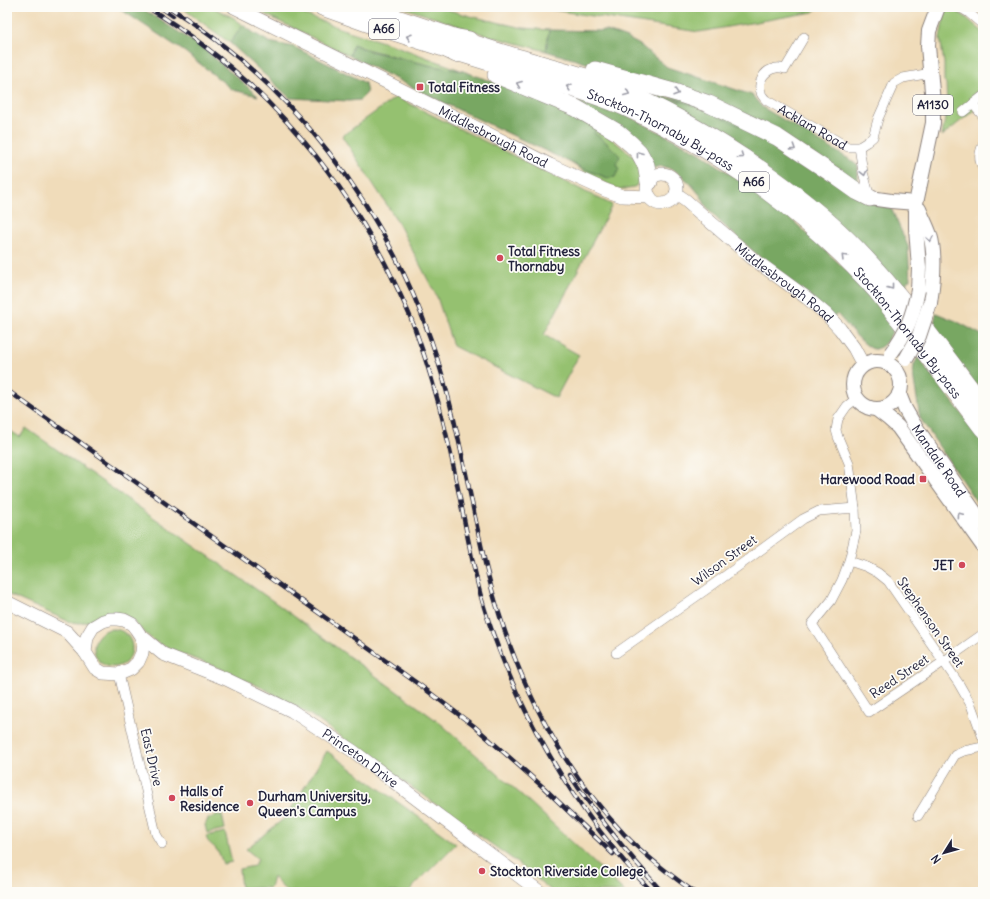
<svg xmlns="http://www.w3.org/2000/svg" width="990" height="899" font-family="Delius,sans-serif">
	<style>
		.green { fill: #95c16f; stroke: #5c7255 }
		.forest { fill: #78a762; stroke: #4d644e }
		.lines { fill: none; stroke-linecap: round; stroke-linejoin: round }
		.street-casing { stroke: #897f7a; stroke-width: 10 }
		.secondary-casing { stroke: #897f7a; stroke-width: 14 }
		.primary-casing { stroke: #897f7a; stroke-width: 16 }
		.highway-casing { stroke: #897f7a; stroke-width: 18 }
		.street { stroke: #fff; stroke-width: 9 }
		.secondary { stroke: #fff; stroke-width: 13 }
		.primary { stroke: #fff; stroke-width: 14 }
		.highway { stroke: #fff; stroke-width: 17 }
		.rail-casing { stroke: #22223b; stroke-width: 4.5 }
		.rail { stroke: #fdfcf7; stroke-width: 3; stroke-dasharray: 9; stroke-linecap: butt }
		.primary-bridge-casing { stroke: #897f7a; stroke-width: 16; stroke-linecap: butt }
		.primary-bridge { stroke: #fff; stroke-width: 14 }
		.oneway { stroke: #9c9ca7 }
		.poi-dot { fill: #d1495b; stroke: #fdfcf7; stroke-width: 1.5 }
		.labels { text-anchor: middle; stroke-width: 3.5; stroke-linejoin: round; paint-order: stroke }
		.shield { fill: #fdfcf7; stroke: #646373; stroke-width: 1 }
		.shield-label { font-size: 12px; font-weight: bold; fill: #22223b }
		.poi-label { font-size: 13px; font-weight: bold; fill: #22223b; stroke: #fdfcf7; text-anchor: start }
		.street-label { font-size: 13px; fill: #22223b; stroke: #fdfcf7 }
	</style>
	<rect width="100%" height="100%" fill="#fdfcf7"/>
	<filter id="ink" filterUnits="userSpaceOnUse"><feTurbulence type="fractalNoise" baseFrequency=".025" numOctaves="2"/><feDisplacementMap in="SourceGraphic" scale="8" xChannelSelector="R" yChannelSelector="G"/><feConvolveMatrix kernelMatrix="1 2 1 2 8 2 1 2 1" color-interpolation-filters="sRGB"/></filter>
	<filter id="wash" filterUnits="userSpaceOnUse"><feTurbulence type="fractalNoise" baseFrequency=".012" numOctaves="4" result="noise"/><feDisplacementMap in="SourceGraphic" scale="16" xChannelSelector="R" yChannelSelector="G"/><feGaussianBlur stdDeviation="0.9" result="paint"/><feColorMatrix in="noise" values="0 0 0 0 0 0 0 0 0 0 0 0 0 0 0 0 0 1.4 0 .05"/><feComposite in="paint" operator="in"/></filter>
	<g filter="url(#wash)">
		<rect width="100%" height="100%" fill="#f0dcba"/>
		<g class="green">
			<path d="M181 7H212L234 18 243 25 230 43Z"/>
			<path d="M250 7H285L345 30 396 46 463 71 432 66 366 49 353 44 350 56Z"/>
			<path d="M402 7H438L470 16 523 28 549 30 546 51 486 35Z"/>
			<path d="M533 7H819L813 12 699 32Z"/>
			<path d="M946 7 963 15 983 32V103L942 136 947 107 946 83 944 81V63L940 38Z"/>
			<path d="M396 97 612 205 544 335 579 355 556 398 453 346 437 297 396 219 342 136Z"/>
			<path d="M598 128 635 158 641 177 636 186 629 189H619L591 176 568 161 584 169 608 178 615 177 616 164 608 144 594 133Z"/>
			<path d="M26 428 280 606 440 723 534 806 625 892H553L518 863 312 716 265 689 219 668 182 654 154 641 125 615 113 612 101 615 89 621 80 623 70 622 7 594V429L20 437Z"/>
			<circle cx="113" cy="648" r="19"/>
			<path d="M327 751 456 844 408 892H287L273 877 270 888H241L239 869 254 866 258 859 246 849 286 817Z"/>
			<path d="M222 815 225 829 207 833 205 825 208 819 215 816Z"/>
			<path d="M225 832 232 862 223 864C221 859 220 853 216 849 212 844 207 843 206 836Z"/>
		</g>
		<g class="forest">
			<path d="M117 7H140L203 48 258 96 233 90 185 52Z"/>
			<path d="M243 25 254 33 269 42 294 47 358 79 365 83 367 93 360 100 349 101 290 98 230 43Z"/>
			<path d="M549 30 607 31 627 38 640 45 667 67 752 95 762 107 849 159 858 166V188L830 166 616 72 546 51Z"/>
			<path d="M353 44 366 50 432 66 463 71 543 100 598 128 594 133 608 144 620 156 616 164 619 169 615 177 608 178 584 169 442 102 350 56Z"/>
			<path d="M634 87 693 105 759 134 867 202 891 208 908 246 910 280 907 281 905 293Z"/>
			<path d="M554 89 619 111 700 153 777 206 854 277 895 326C891 334 886 347 875 349 866 350 844 321 837 314L834 317 773 269 719 221 706 206 701 196 689 182 673 169 662 166 653 168Z"/>
			<path d="M936 313 956 321 980 334 983 336V390L975 384 933 329Z"/>
			<path d="M918 357 983 441V512L920 418 913 374 914 365Z"/>
		</g>
	</g>
	<g filter="url(#ink)">
		<g class="lines">
			<g class="street-casing">
				<g id="street">
					<path d="M959 7 969 13 983 25"/>
					<path id="s1" d="M804 37 785 69C782 68 779 67 776 68 764 70 757 82 761 92 761 95 764 98 766 100L848 147H859L867 142 873 137 878 119 894 83 903 78 931 73"/>
					<path d="M973 104 983 116"/>
					<path d="M963 112 983 96"/>
					<path d="M983 144C979 154 978 159 983 168"/>
					<path d="M859 147 863 172 870 198"/>
					<path d="M857 398 847 406 838 419 836 430 838 437 849 463 855 508 856 531 849 561 842 580 831 601 812 624 869 712 943 662 983 634"/>
					<path d="M849 561 867 567 878 573 888 581 959 684 971 705 983 738"/>
					<path d="M616 653 714 584 803 519 819 511 855 508"/>
					<path d="M119 674 156 834 162 844"/>
					<path d="M918 816 955 755 964 751 983 747"/>
				</g>
			</g>
			<g class="secondary-casing">
				<g id="secondary">
					<path id="s2" d="M234 7 384 81 550 165 605 190 622 196 650 197"/>
					<circle cx="662" cy="189" r="15"/>
					<path id="s3" d="M676 194 685 200 752 258 807 298 826 314 840 329 854 348 863 365"/>
					<path d="M7 602 67 632 85 652"/>
					<path id="s4" d="M140 635 143 642 142 653 138 662 131 669 119 674 103 673 95 668 85 652 87 637 93 627 103 621 110 619H117L124 620 132 624 136 629 140 635 163 654 226 679 292 711 353 751 540 892"/>
				</g>
			</g>
			<g class="primary-casing">
				<g id="primary">
					<path d="M870 198 891 201 916 203"/>
					<path d="M919 209C922 217 927 226 930 235 936 254 933 283 930 303"/>
					<path d="M918 290 919 268 916 228V203L933 123V103L928 46 929 31 938 7"/>
					<circle cx="877" cy="385" r="24"/>
					<path id="s5" d="M899 394 905 409 913 423 983 524"/>
					<path d="M876 409 889 419 898 427 983 546"/>
				</g>
			</g>
			<g class="highway-casing">
				<g id="highway">
					<path d="M322 7 378 27 446 49 456 54"/>
					<path d="M364 7 457 38 469 40"/>
					<path d="M457 38C479 45 501 53 524 59 550 67 577 73 603 83 664 107 719 139 773 178 802 199 831 222 856 248 903 296 942 351 983 405"/>
					<path id="s6" d="M446 49C478 59 509 68 540 78 568 87 597 95 624 107 717 149 809 214 877 292 886 303 895 315 904 326 931 360 957 394 983 429"/>
					<path d="M595 70 677 93 709 104 777 137 837 177 858 192 870 198"/>
					<path d="M496 75 576 108 617 132 631 144 639 152 646 165 649 182"/>
				</g>
			</g>
			<use href="#street" class="street"/>
			<use href="#secondary" class="secondary"/>
			<use href="#primary" class="primary"/>
			<use href="#highway" class="highway"/>
			<g class="rail-casing">
				<g id="rail">
					<path d="M147 7C251 70 335 162 389 271 398 290 408 309 415 329 427 362 437 395 445 429 458 482 466 536 479 589 488 625 502 659 517 693 551 766 596 834 652 892"/>
					<path d="M160 7 173 16"/>
					<path d="M169 7C291 84 383 203 431 340 457 414 468 491 486 567 510 665 554 760 624 834 645 856 669 874 694 892"/>
					<path d="M7 390 421 686 474 726 543 787 613 854"/>
					<path d="M570 775C597 817 629 855 662 892"/>
				</g>
			</g>
			<use href="#rail" class="rail"/>
			<g class="primary-bridge-casing">
				<g id="primary-bridge">
					<path d="M891 353C907 332 913 315 918 290"/>
					<path d="M906 359 919 336 930 303"/>
				</g>
			</g>
			<use href="#primary-bridge" class="primary-bridge"/>
		</g>
		<defs><path id="oneway-chevron" d="M-2-3.5L2.5 0L-2 3.5" fill="none" stroke-width="1.6" stroke-linecap="round" stroke-linejoin="round"/></defs>
		<g class="oneway">
			<use href="#oneway-chevron" transform="translate(409 37) rotate(-162)"/>
			<use href="#oneway-chevron" transform="translate(519 84) rotate(-159)"/>
			<use href="#oneway-chevron" transform="translate(569 87) rotate(-163)"/>
			<use href="#oneway-chevron" transform="translate(627 93) rotate(23)"/>
			<use href="#oneway-chevron" transform="translate(676 93) rotate(18)"/>
			<use href="#oneway-chevron" transform="translate(793 148) rotate(33)"/>
			<use href="#oneway-chevron" transform="translate(639 154) rotate(-127)"/>
			<use href="#oneway-chevron" transform="translate(741 156) rotate(34)"/>
			<use href="#oneway-chevron" transform="translate(864 173) rotate(77)"/>
			<use href="#oneway-chevron" transform="translate(930 239) rotate(79)"/>
			<use href="#oneway-chevron" transform="translate(844 257) rotate(-135)"/>
			<use href="#oneway-chevron" transform="translate(891 287) rotate(52)"/>
			<use href="#oneway-chevron" transform="translate(960 515) rotate(-126)"/>
		</g>
	</g>
	<g class="poi-dot">
		<rect x="416" y="83" width="8" height="8" rx="2"/>
		<circle cx="500" cy="258" r="4"/>
		<rect x="919" y="475" width="8" height="8" rx="2"/>
		<circle cx="962" cy="565" r="4"/>
		<circle cx="172" cy="798" r="4"/>
		<circle cx="250" cy="803" r="4"/>
		<circle cx="482" cy="871" r="4"/>
	</g>
	<g class="labels">
		<g class="shield">
			<rect x="369" y="19" width="30" height="20" rx="3"/>
			<rect x="913" y="95" width="40" height="20" rx="3"/>
			<rect x="739" y="172" width="30" height="20" rx="3"/>
		</g>
		<g class="shield-label">
			<text x="384" y="33">A66</text>
			<text x="933" y="109">A1130</text>
			<text x="754" y="186">A66</text>
		</g>
		<g class="poi-label">
			<text x="428" y="92">Total Fitness</text>
			<text x="508" y="256">Total Fitness<tspan x="508" dy="15">Thornaby</tspan></text>
			<text x="915" y="484" text-anchor="end">Harewood Road</text>
			<text x="954" y="570" text-anchor="end">JET</text>
			<text x="180" y="796">Halls of<tspan x="180" dy="15">Residence</tspan></text>
			<text x="258" y="801">Durham University,<tspan x="258" dy="15">Queen's Campus</tspan></text>
			<text x="490" y="876">Stockton Riverside College</text>
		</g>
		<g class="street-label">
			<text dy="5" stroke="none"><textPath href="#s1" startOffset="142">Acklam Road</textPath></text>
			<text dy="5" stroke="none"><textPath href="#s6" startOffset="230">Stockton-Thornaby By-pass</textPath></text>
			<text dy="5" stroke="none"><textPath href="#s2" startOffset="290">Middlesbrough Road</textPath></text>
			<text dy="5" stroke="none"><textPath href="#s3" startOffset="140">Middlesbrough Road</textPath></text>
			<text dy="5" stroke="none"><textPath href="#s6" startOffset="554">Stockton-Thornaby By-pass</textPath></text>
			<text dy="5" stroke="none"><textPath href="#s5" startOffset="78">Mandale Road</textPath></text>
			<text transform="translate(724 560) rotate(-36)" y="5">Wilson Street</text>
			<text transform="translate(931 622) rotate(55)" y="5">Stephenson Street</text>
			<text transform="translate(899 676) rotate(-34)" y="5">Reed Street</text>
			<text transform="translate(152 757) rotate(77)" y="5">East Drive</text>
			<text dy="5" stroke="none"><textPath href="#s4" startOffset="432">Princeton Drive</textPath></text>
		</g>
	</g>
	<rect width="990" height="899" fill="none" stroke="#fdfcf7" stroke-width="24"/>
	<g transform="translate(944 853) rotate(233)" stroke="#fdfcf7" stroke-width="3" paint-order="stroke">
	<path d="M0-3L7 15L0 10L-7 15Z" fill="#22223b"/>
	<text y="-6" font-size="11" font-weight="bold" text-anchor="middle" fill="#22223b">N</text>
	</g>
</svg>
